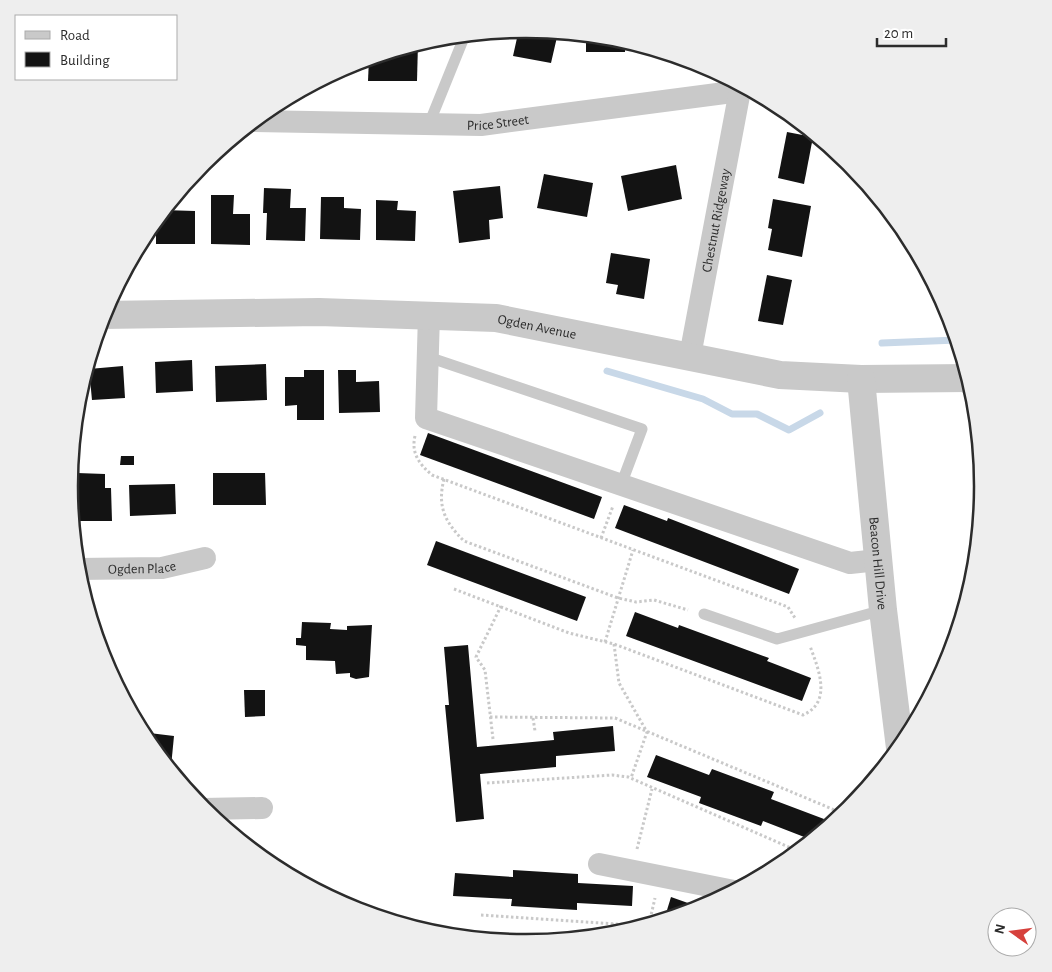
<svg xmlns="http://www.w3.org/2000/svg" width="1052" height="972" font-family="'Alegreya Sans',sans-serif">
	<style>
		.lines { fill: none; stroke-linecap: round; stroke-linejoin: round }
		.stream { stroke: #c8d8e8; stroke-width: 7 }
		.building { fill: #131313 }
		.path { stroke: #c9c9c9; stroke-width: 3; stroke-dasharray: 2.5 2.5; stroke-linecap: butt }
		.service { stroke: #c9c9c9; stroke-width: 11 }
		.minor { stroke: #c9c9c9; stroke-width: 22 }
		.tertiary { stroke: #c9c9c9; stroke-width: 28 }
		.labels { text-anchor: middle; stroke-width: 5; stroke-linejoin: round; paint-order: stroke }
		.street-label { font-size: 14px; fill: #2c2c2c; stroke: #fff }
		.rim { fill: none; stroke: #2c2c2c; stroke-width: 2.5 }
	</style>
	<rect width="100%" height="100%" fill="#fff"/>
	<g class="lines">
		<g class="stream">
			<path d="M882 343 957 340"/>
			<path d="M607 371 703 399 732 414H757L789 430 820 413"/>
		</g>
	</g>
	<g class="building">
		<path d="M519 29 539 30 538 33 557 37 551 63 513 56Z"/>
		<path d="M586 35 625 40V52H586Z"/>
		<path d="M418 43 417 81H368L369 58Z"/>
		<path d="M787 132 813 137 804 184 778 178Z"/>
		<path d="M676 165 682 199 628 211 621 176Z"/>
		<path d="M544 174 593 183 587 217 537 208Z"/>
		<path d="M500 186 503 218 489 220 490 239 459 243 453 191Z"/>
		<path d="M264 188 291 189 290 208H306L305 241 266 240 267 213H263Z"/>
		<path d="M211 195H234L233 214H250V245L211 244Z"/>
		<path d="M321 197H344V208L361 209 360 240 320 239Z"/>
		<path d="M773 199 811 206 802 257 768 250 772 229 768 228Z"/>
		<path d="M376 200 398 201 397 210 416 211 415 241 376 240Z"/>
		<path d="M163 210 195 211V244H156V219Z"/>
		<path d="M611 253 650 259 644 299 616 294 618 285 606 283Z"/>
		<path d="M767 275 792 280 783 325 758 321Z"/>
		<path d="M192 360 193 391 156 393 155 362Z"/>
		<path d="M266 364 267 400 216 402 215 366Z"/>
		<path d="M123 366 125 398 92 400 89 369Z"/>
		<path d="M304 370H324V420H297V405L285 406V377H304Z"/>
		<path d="M338 370H356V382L379 381 380 412 339 413Z"/>
		<path d="M428 433 602 497 594 519 420 455Z"/>
		<path d="M121 456H134V465H120Z"/>
		<path d="M77 473 105 474V488H111L112 521H77Z"/>
		<path d="M213 473H265L266 505H213Z"/>
		<path d="M175 484 176 514 130 516 129 485Z"/>
		<path d="M624 505 667 521 668 518 799 569 789 594 615 528Z"/>
		<path d="M436 541 586 597 577 621 427 565Z"/>
		<path d="M635 612 678 628 679 625 769 658 767 661 811 678 802 701 626 636Z"/>
		<path d="M302 622 331 623 330 629 347 630V626L372 625 369 677 356 679 350 677V673L336 674 335 661 306 660V646L296 645V638H301Z"/>
		<path d="M468 645 477 747 554 740 553 732 613 726 615 751 556 756V767L480 774 484 819 456 822 445 705H449L444 647Z"/>
		<path d="M244 690H265V716L245 717Z"/>
		<path d="M141 732 174 736 171 767H168Z"/>
		<path d="M656 755 709 775 712 769 774 792 771 799 824 819 819 835 812 840 763 821 761 826 699 803 701 797 647 777Z"/>
		<path d="M513 870 578 874V883L633 886 632 906 577 903V910L511 906 512 899 453 896 455 873 513 877Z"/>
		<path d="M671 897 702 908 664 920Z"/>
	</g>
	<g class="lines">
		<g class="path">
			<path d="M415 436C411 453 419 464 432 475L788 607 795 618"/>
			<path d="M444 479C437 507 445 522 464 541L618 598 636 602 654 600 688 610"/>
			<path d="M601 538 613 506"/>
			<path d="M454 589 569 633 614 644 803 715C833 702 818 668 810 646"/>
			<path d="M605 642 633 550"/>
			<path d="M614 644 619 683 647 732 631 778"/>
			<path d="M490 717 615 718 837 811 834 822"/>
			<path d="M533 718 535 731"/>
			<path d="M493 739 485 670 476 657 501 606"/>
			<path d="M487 783 612 775 628 777 798 851"/>
			<path d="M637 849 652 789"/>
			<path d="M481 915 645 926"/>
			<path d="M649 924 655 898"/>
			<path d="M609 935 613 923"/>
		</g>
		<g class="service">
			<path d="M429 124 465 35"/>
			<path d="M428 357 642 429 621 485"/>
			<path d="M960 378 975 402"/>
			<path d="M704 614 777 639 883 610"/>
		</g>
		<g class="minor">
			<path id="s1" d="M253 121 481 125 740 91"/>
			<path d="M429 314 426 418 850 563 878 560"/>
			<path id="s2" d="M690 356 741 85"/>
			<path id="s3" d="M77 569 162 568 205 558"/>
			<path d="M202 809 262 808"/>
			<path d="M599 864 734 891"/>
		</g>
		<g class="tertiary">
			<path id="s4" d="M102 315 319 312 496 318 780 375 861 379 969 378"/>
			<path id="s5" d="M861 379 883 610 900 748"/>
		</g>
	</g>
	<g class="labels">
		<g class="street-label">
			<text dy="5" stroke="none"><textPath href="#s1" startOffset="245">Price Street</textPath></text>
			<text dy="5" stroke="none"><textPath href="#s2" startOffset="138">Chestnut Ridgeway</textPath></text>
			<text dy="5" stroke="none"><textPath href="#s4" startOffset="436">Ogden Avenue</textPath></text>
			<text dy="5" stroke="none"><textPath href="#s5" startOffset="185">Beacon Hill Drive</textPath></text>
			<text dy="5" stroke="none"><textPath href="#s3" startOffset="65">Ogden Place</textPath></text>
		</g>
	</g>
	<path d="M0 0H1052V972H0ZM78 486a448 448 0 1 1 896 0a448 448 0 1 1-896 0Z" fill="#eee" fill-rule="evenodd"/>
	<path class="rim" d="M78 486a448 448 0 1 1 896 0a448 448 0 1 1-896 0Z"/>
	<rect x="15" y="15" width="162" height="65" fill="#ffffff" stroke="#ababab"/>
	<rect x="25" y="31" width="25" height="8" fill="#c9c9c9" stroke="#ababab"/>
	<text x="60" y="40" font-size="15" fill="#2c2c2c">Road</text>
	<rect x="25" y="52" width="25" height="15" fill="#131313" stroke="#ababab"/>
	<text x="60" y="65" font-size="15" fill="#2c2c2c">Building</text>
	<g transform="translate(1012 932) rotate(284)"><circle r="24" fill="#ffffff" stroke="#ababab"/>
	<path d="M0-4L9 19L0 12L-9 19Z" fill="#d6413c"/>
	<text y="-8" font-size="14" font-weight="bold" text-anchor="middle" fill="#2c2c2c">N</text>
	</g>
	<path d="M877 38v8h69v-8" fill="none" stroke="#2c2c2c" stroke-width="2.5"/>
	<text x="884" y="38" font-size="15" fill="#2c2c2c" stroke="#ffffff" stroke-width="4" paint-order="stroke">20 m</text>
</svg>
